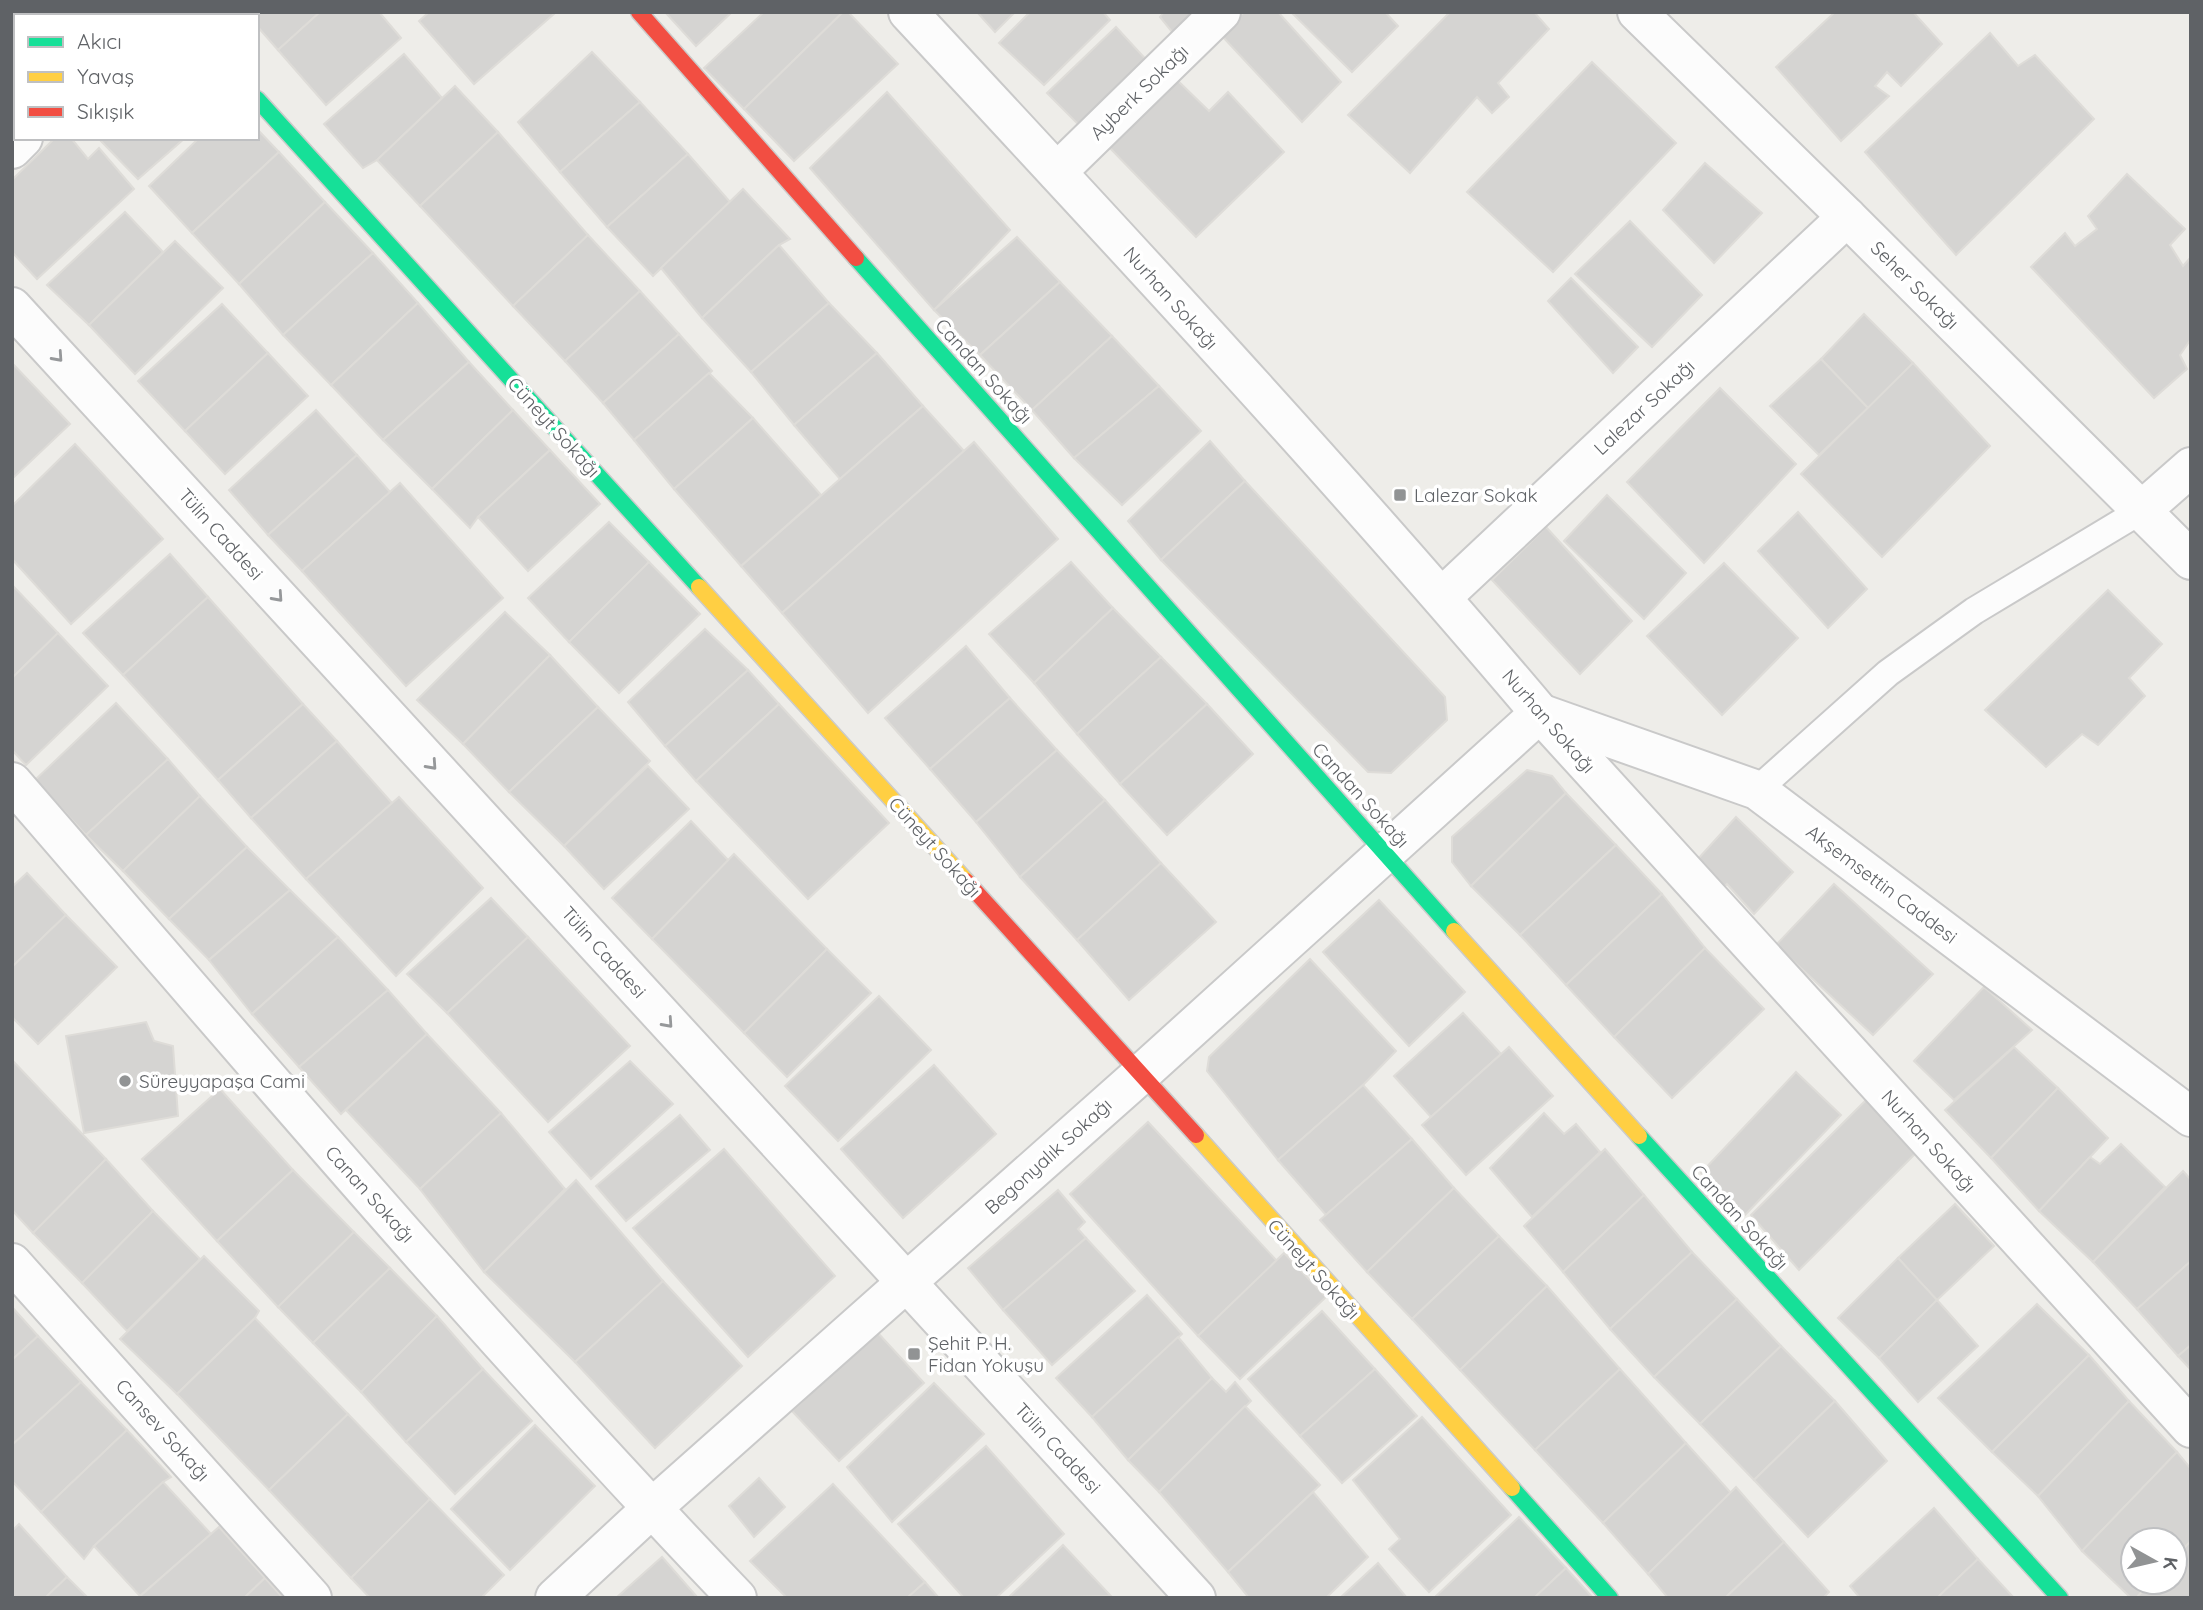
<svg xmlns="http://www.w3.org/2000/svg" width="2203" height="1610" font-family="Quicksand,sans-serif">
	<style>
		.building { fill: #d5d4d2; stroke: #dedcd8; stroke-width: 2 }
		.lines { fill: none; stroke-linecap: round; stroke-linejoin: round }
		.lane-casing { stroke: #c9c9c9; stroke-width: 30 }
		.street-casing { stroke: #c9c9c9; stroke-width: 42 }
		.fast-casing { stroke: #cbcbca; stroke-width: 19 }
		.slow-casing { stroke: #cbcbca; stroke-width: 19 }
		.jam-casing { stroke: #cbcbca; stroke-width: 19 }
		.lane { stroke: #fcfcfc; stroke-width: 26 }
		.street { stroke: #fcfcfc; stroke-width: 38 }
		.fast { stroke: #16e098; stroke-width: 16 }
		.slow { stroke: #ffcf43; stroke-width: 16 }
		.jam { stroke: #f24e42; stroke-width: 16 }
		.oneway { stroke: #96989a }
		.poi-dot { fill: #919394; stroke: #fff; stroke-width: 2.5 }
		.labels { text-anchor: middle; stroke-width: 7; stroke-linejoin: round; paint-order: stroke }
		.street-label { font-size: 19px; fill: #5f6266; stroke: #fff }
		.poi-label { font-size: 19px; fill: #5f6266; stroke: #fff; text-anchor: start }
	</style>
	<rect width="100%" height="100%" fill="#eeede9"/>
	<g class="building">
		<path d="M12 12H104L101 16H16V36L12 33Z"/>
		<path d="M245 12H320L278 50 257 26V16H248Z"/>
		<path d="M320 12H379L401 38 326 105 278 50Z"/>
		<path d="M429 12H555V13L474 84 419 21Z"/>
		<path d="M665 12H732L696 46Z"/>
		<path d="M764 12H843L744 109 704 68Z"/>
		<path d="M843 12H848L898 64 794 161 744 109Z"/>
		<path d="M977 12H1015L995 32Z"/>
		<path d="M1030 12H1103L1110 20 1044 85 999 43Z"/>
		<path d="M1164 12H1210L1181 43 1160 17Z"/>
		<path d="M1244 12H1278L1341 82 1302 122 1221 35Z"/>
		<path d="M1291 12H1385L1398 26 1352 72Z"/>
		<path d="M1450 12H1534L1549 29 1498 83 1509 97 1492 113 1477 97 1410 173 1348 115Z"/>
		<path d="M1835 12H1913L1942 44 1901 86 1887 72 1875 86 1889 96 1841 141 1776 67Z"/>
		<path d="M1116 27 1151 65 1085 131 1047 93Z"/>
		<path d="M1990 33 2018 66 2035 55 2094 119 1956 255 1865 152Z"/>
		<path d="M592 52 640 102 560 172 518 122Z"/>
		<path d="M404 54 442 98 377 160 363 168 324 124Z"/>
		<path d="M1592 62 1676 143 1553 272 1467 192Z"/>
		<path d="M12 69 16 73V110L12 114Z"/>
		<path d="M1174 77 1209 111 1228 92 1284 152 1196 237 1106 144Z"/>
		<path d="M455 86 498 132 420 206 377 160Z"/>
		<path d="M887 92 1010 230 934 310 810 168Z"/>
		<path d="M640 102 688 154 607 227 560 172Z"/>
		<path d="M257 129 279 152 192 233 149 186 199 138H257Z"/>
		<path d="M498 132 588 235 513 306 420 206Z"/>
		<path d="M55 138H71L88 159 99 148 134 189 37 279 12 252V180Z"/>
		<path d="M98 138H185L138 179Z"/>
		<path d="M279 152 325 202 239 284 192 233Z"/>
		<path d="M688 154 730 202 653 276 607 227Z"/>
		<path d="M1705 163 1762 213 1714 263 1663 210Z"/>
		<path d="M2127 174 2185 229 2170 245 2183 266 2191 257V339L2180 355 2187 369 2154 398 2031 267 2065 233 2075 246 2097 229 2088 216Z"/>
		<path d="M743 189 790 239 779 245 702 318 661 268Z"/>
		<path d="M325 202 373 253 283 335 239 284Z"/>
		<path d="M125 212 163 252 89 325 47 285Z"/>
		<path d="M1630 221 1702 295 1652 347 1575 274Z"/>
		<path d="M588 235 640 291 565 361 513 306Z"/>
		<path d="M1017 237 1060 282 980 355 934 310Z"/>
		<path d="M175 241 223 288 135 374 89 325Z"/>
		<path d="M779 245 829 303 751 372 702 318Z"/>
		<path d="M373 253 418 303 331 385 283 335Z"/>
		<path d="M1571 278 1638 347 1613 373 1548 301Z"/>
		<path d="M1060 282 1112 336 1032 410 980 355Z"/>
		<path d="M640 291 679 334 603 403 565 361Z"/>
		<path d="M418 303 469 362 383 440 331 385Z"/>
		<path d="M829 303 877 353 794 425 751 372Z"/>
		<path d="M222 304 268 353 185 431 138 381Z"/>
		<path d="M1864 314 1913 363 1868 408 1821 359Z"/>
		<path d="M679 334 712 371 634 440 603 403Z"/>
		<path d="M1112 336 1159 386 1074 458 1032 410Z"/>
		<path d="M268 353 308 396 225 474 185 431Z"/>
		<path d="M877 353 923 406 840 479 794 425Z"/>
		<path d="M1821 359 1868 408 1819 455 1770 406Z"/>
		<path d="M469 362 513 410 432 489 383 440Z"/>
		<path d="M12 363 70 424 12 479Z"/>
		<path d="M1913 363 1990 446 1882 557 1801 474Z"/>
		<path d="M709 373 753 418 674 489 634 440Z"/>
		<path d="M1159 386 1201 431 1122 505 1074 458Z"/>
		<path d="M1720 388 1796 464 1704 563 1627 482Z"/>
		<path d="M923 406 964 451 782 613 741 566Z"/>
		<path d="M316 410 357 455 268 535 229 490Z"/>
		<path d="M513 410 550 450 478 517 470 528 432 489Z"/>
		<path d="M753 418 821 495 741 566 674 489Z"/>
		<path d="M1210 441 1245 481 1161 560 1128 521Z"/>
		<path d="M974 442 1058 539 868 713 782 613Z"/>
		<path d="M75 444 163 539 71 624 12 559V506Z"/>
		<path d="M550 450 600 504 528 571 478 517Z"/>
		<path d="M357 455 390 492 302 571 268 535Z"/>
		<path d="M1245 481 1445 697 1447 720 1391 773 1368 772 1161 560Z"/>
		<path d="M400 483 503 598 406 686 302 571Z"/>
		<path d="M1607 495 1686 573 1644 619 1564 541Z"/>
		<path d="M1798 512 1867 589 1828 628 1758 551Z"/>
		<path d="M609 522 649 562 569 642 528 598Z"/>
		<path d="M1546 527 1632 621 1580 674 1492 580Z"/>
		<path d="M170 554 208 597 123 675 83 633Z"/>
		<path d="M649 562 700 614 619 693 569 642Z"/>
		<path d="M1071 562 1113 608 1034 683 989 634Z"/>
		<path d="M1724 563 1798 638 1722 715 1647 636Z"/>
		<path d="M14 587 58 633 12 678V589Z"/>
		<path d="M2108 590 2162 644 2129 678 2145 696 2098 745 2082 734 2046 767 1985 710Z"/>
		<path d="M208 597 303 704 218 780 123 675Z"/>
		<path d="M1113 608 1161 657 1077 734 1034 683Z"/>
		<path d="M505 612 550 655 463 744 417 700Z"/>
		<path d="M705 629 748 670 665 746 628 702Z"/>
		<path d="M58 633 108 686 26 765 12 750V678Z"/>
		<path d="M966 646 1010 698 930 769 885 718Z"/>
		<path d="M550 655 598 707 509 792 463 744Z"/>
		<path d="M1161 657 1207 704 1120 784 1077 734Z"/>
		<path d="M748 670 779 704 696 781 665 746Z"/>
		<path d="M1010 698 1057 750 976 822 930 769Z"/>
		<path d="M116 703 168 759 86 835 35 780Z"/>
		<path d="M303 704 337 741 251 818 218 780Z"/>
		<path d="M779 704 889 823 808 899 696 781Z"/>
		<path d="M1207 704 1253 754 1167 835 1120 784Z"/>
		<path d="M598 707 650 761 564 846 509 792Z"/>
		<path d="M337 741 392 803 306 879 251 818Z"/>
		<path d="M1057 750 1105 800 1020 877 976 822Z"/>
		<path d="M168 759 200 796 123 871 86 835Z"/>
		<path d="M648 766 689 809 604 889 564 846Z"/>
		<path d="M1527 770 1552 776 1566 793 1471 886 1452 862V837Z"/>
		<path d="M1566 793 1616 845 1520 935 1471 886Z"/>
		<path d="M200 796 247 847 169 919 123 871Z"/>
		<path d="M399 797 483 888 396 976 306 879Z"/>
		<path d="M1105 800 1161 863 1077 940 1020 877Z"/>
		<path d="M1736 817 1793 872 1754 914 1727 884 1723 888 1697 860Z"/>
		<path d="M691 821 729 861 652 939 612 898Z"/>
		<path d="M1616 845 1662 894 1566 985 1520 935Z"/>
		<path d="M247 847 290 890 209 960 169 919Z"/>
		<path d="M734 854 827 949 744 1033 652 939Z"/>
		<path d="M1161 863 1216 922 1129 1000 1077 940Z"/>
		<path d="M27 873 66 915 12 967V887Z"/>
		<path d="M1834 884 1933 974 1873 1035 1776 945Z"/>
		<path d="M290 890 338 937 252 1014 209 960Z"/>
		<path d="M1662 894 1705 948 1614 1037 1566 985Z"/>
		<path d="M491 898 528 937 447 1013 407 974Z"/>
		<path d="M1379 900 1465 992 1409 1046 1323 952Z"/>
		<path d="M66 915 117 967 38 1044 12 1017V967Z"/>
		<path d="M338 937 388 990 299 1067 252 1014Z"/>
		<path d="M528 937 630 1046 548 1122 447 1013Z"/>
		<path d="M1705 948 1764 1009 1672 1098 1614 1037Z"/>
		<path d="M827 949 871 993 787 1077 744 1033Z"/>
		<path d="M1310 959 1396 1051 1363 1085 1278 1160 1207 1071 1209 1057Z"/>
		<path d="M1984 987 2032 1030 1954 1100 1914 1061Z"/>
		<path d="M388 990 427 1034 341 1114 299 1067Z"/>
		<path d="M879 996 931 1050 838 1141 785 1086Z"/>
		<path d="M1463 1013 1501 1054 1431 1117 1394 1076Z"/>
		<path d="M146 1022 154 1041 173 1046 178 1116 84 1133 66 1036Z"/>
		<path d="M427 1034 501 1113 420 1189 346 1110Z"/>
		<path d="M1509 1047 1553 1096 1466 1175 1422 1125Z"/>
		<path d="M2014 1047 2058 1088 1991 1158 1945 1110Z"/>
		<path d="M12 1060 106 1159 33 1233 12 1210Z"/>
		<path d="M630 1061 673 1104 591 1179 549 1132Z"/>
		<path d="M934 1065 996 1134 903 1218 841 1149Z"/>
		<path d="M1796 1072 1841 1115 1744 1216 1701 1173Z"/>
		<path d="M1363 1085 1412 1139 1326 1215 1278 1160Z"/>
		<path d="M2058 1088 2108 1138 2039 1211 1991 1158Z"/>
		<path d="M220 1089 293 1170 217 1241 142 1159Z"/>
		<path d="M1866 1100 1915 1154 1799 1270 1751 1215Z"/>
		<path d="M501 1113 565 1189 484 1272 420 1189Z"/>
		<path d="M1544 1113 1564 1134 1576 1124 1600 1152 1532 1217 1490 1168Z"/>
		<path d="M680 1115 710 1150 626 1221 596 1186Z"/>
		<path d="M1148 1122 1277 1261 1198 1336 1070 1194Z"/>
		<path d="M1412 1139 1454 1188 1367 1272 1320 1220Z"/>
		<path d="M2121 1144 2165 1187 2093 1262 2039 1211 2090 1157 2100 1164Z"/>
		<path d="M724 1149 835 1276 748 1357 633 1228Z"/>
		<path d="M1605 1149 1644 1195 1563 1272 1524 1226Z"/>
		<path d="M106 1159 153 1211 82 1283 33 1233Z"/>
		<path d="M293 1170 354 1232 278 1307 217 1241Z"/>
		<path d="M2183 1171 2191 1180V1261L2137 1309 2093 1262Z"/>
		<path d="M576 1180 663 1281 575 1362 484 1272Z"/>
		<path d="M1454 1188 1499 1236 1412 1319 1367 1272Z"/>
		<path d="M1058 1190 1085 1222 1078 1229 1086 1238 1003 1310 968 1268Z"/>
		<path d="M1644 1195 1692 1252 1610 1329 1563 1272Z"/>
		<path d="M1955 1204 1994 1246 1937 1300 1898 1258Z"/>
		<path d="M153 1211 200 1259 127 1331 82 1283Z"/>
		<path d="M354 1232 390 1268 313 1343 278 1307Z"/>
		<path d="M1499 1236 1547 1286 1460 1370 1412 1319Z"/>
		<path d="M1086 1238 1135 1291 1052 1365 1003 1310Z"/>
		<path d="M1692 1252 1737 1299 1654 1377 1610 1329Z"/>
		<path d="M1284 1253 1326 1297 1240 1379 1198 1336Z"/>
		<path d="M204 1256 259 1311 255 1318 177 1394 120 1339Z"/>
		<path d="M1898 1258 1937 1300 1879 1358 1838 1318Z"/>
		<path d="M2191 1261V1345L2178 1356 2137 1309Z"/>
		<path d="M390 1268 437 1316 361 1392 313 1343Z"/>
		<path d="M663 1281 742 1366 655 1448 575 1362Z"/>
		<path d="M1547 1286 1620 1369 1535 1450 1460 1370Z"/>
		<path d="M1147 1295 1182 1334 1092 1417 1056 1378Z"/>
		<path d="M1737 1299 1781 1346 1700 1424 1654 1377Z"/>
		<path d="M1937 1300 1978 1346 1918 1402 1879 1358Z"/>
		<path d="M2037 1304 2089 1355 1992 1452 1938 1398Z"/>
		<path d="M12 1307 38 1336 12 1360Z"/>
		<path d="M1322 1311 1375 1369 1300 1436 1248 1379Z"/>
		<path d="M437 1316 483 1369 406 1442 361 1392Z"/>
		<path d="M255 1318 348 1414 269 1490 177 1394Z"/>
		<path d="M877 1332 924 1383 839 1461 792 1411Z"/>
		<path d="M38 1336 81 1382 12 1445V1360Z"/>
		<path d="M1178 1337 1212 1378 1128 1460 1092 1417Z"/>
		<path d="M2191 1345V1370L2178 1356Z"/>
		<path d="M1781 1346 1835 1401 1754 1480 1700 1424Z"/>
		<path d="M2089 1355 2129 1401 2038 1496 1992 1452Z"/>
		<path d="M483 1369 532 1421 455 1494 406 1442Z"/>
		<path d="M1375 1369 1417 1416 1342 1483 1300 1436Z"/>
		<path d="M1620 1369 1686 1443 1603 1523 1535 1450Z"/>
		<path d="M1212 1378 1226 1392 1235 1382 1251 1401 1159 1492 1128 1460Z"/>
		<path d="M81 1382 127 1430 41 1512 12 1481V1445Z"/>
		<path d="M934 1383 984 1434 892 1522 847 1467Z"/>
		<path d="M1835 1401 1887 1461 1808 1537 1754 1480Z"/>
		<path d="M2129 1401 2177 1452 2082 1551 2038 1496Z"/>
		<path d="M1245 1406 1320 1485 1228 1572 1159 1492Z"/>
		<path d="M348 1414 430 1499 351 1578 269 1490Z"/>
		<path d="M1422 1417 1511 1515 1429 1592 1389 1549 1400 1539 1353 1480Z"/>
		<path d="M535 1425 595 1486 510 1570 451 1509Z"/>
		<path d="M127 1430 171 1477 163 1482 94 1546 84 1559 41 1512Z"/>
		<path d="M1686 1443 1731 1493 1648 1574 1603 1523Z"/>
		<path d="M986 1446 1064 1534 996 1598H964L898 1524Z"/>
		<path d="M2177 1452 2191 1469V1541L2175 1557V1540H2133V1582H2151L2136 1598H2131L2082 1551Z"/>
		<path d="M759 1478 785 1507 754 1537 729 1506Z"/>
		<path d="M163 1482 211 1534 140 1596 94 1546Z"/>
		<path d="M833 1484 925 1582 907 1598H787L750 1561Z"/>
		<path d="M1736 1487 1784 1542 1725 1598H1668L1648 1574Z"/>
		<path d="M1313 1492 1368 1557 1326 1598H1249L1228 1572Z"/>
		<path d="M430 1499 504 1575 481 1598H370L351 1578Z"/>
		<path d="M1934 1508 1978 1559 1937 1598H1860L1850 1586Z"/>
		<path d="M1519 1517 1566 1568 1534 1598H1434Z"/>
		<path d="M19 1524 67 1577 45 1598H12V1531Z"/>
		<path d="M219 1527 265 1578 244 1598H138Z"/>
		<path d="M2191 1541V1598H2136L2151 1582H2175V1557Z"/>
		<path d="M1784 1542 1829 1592 1823 1598H1725Z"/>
		<path d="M1063 1545 1111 1596 1008 1598Z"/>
		<path d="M662 1557 698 1598H616Z"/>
		<path d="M1978 1559 2014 1598H1937Z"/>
		<path d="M1378 1563 1407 1598H1340Z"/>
		<path d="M1566 1568 1593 1598H1534Z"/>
		<path d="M67 1577 88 1598H45Z"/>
		<path d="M265 1578 283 1598H244Z"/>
		<path d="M925 1582 939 1598H907Z"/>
	</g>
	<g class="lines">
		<g class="lane-casing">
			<path id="lane" d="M1757 790 1888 673 1974 611 2142 510"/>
		</g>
		<g class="street-casing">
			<g id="street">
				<path d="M908 12C1122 242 1337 473 1540 713L2191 1428"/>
				<path d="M1637 12 1847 217 2191 560"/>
				<path d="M154 16 158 12"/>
				<path d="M12 149 23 138"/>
				<path d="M1057 172 1221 12"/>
				<path d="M12 307 1196 1598"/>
				<path d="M2142 510 2191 467"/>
				<path d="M1442 597 1847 217"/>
				<path d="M1545 715 1757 790 2191 1117"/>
				<path d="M12 782C250 1057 485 1335 737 1598"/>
				<path d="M12 1263 312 1598"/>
				<path d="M555 1598 651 1509 1141 1074 1540 713"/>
			</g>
		</g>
		<g class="fast-casing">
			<g id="fast">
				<path d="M257 99 699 587"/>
				<path d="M856 258 1454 931"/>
				<path d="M1639 1136 2060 1598"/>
				<path d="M1512 1488 1610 1598"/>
			</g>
		</g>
		<g class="slow-casing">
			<g id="slow">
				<path d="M699 587 966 881"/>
				<path d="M1454 931 1639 1136"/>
				<path d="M1196 1135 1512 1488"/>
			</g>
		</g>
		<g class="jam-casing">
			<g id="jam">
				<path d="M639 12 856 258"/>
				<path d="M966 881 1196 1135"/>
			</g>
		</g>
		<use href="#lane" class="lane"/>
		<use href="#street" class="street"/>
		<use href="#fast" class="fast"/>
		<use href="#slow" class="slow"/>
		<use href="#jam" class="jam"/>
	</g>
	<defs><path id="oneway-chevron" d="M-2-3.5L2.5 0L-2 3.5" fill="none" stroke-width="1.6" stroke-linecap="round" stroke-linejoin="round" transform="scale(1.75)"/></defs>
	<g class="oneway">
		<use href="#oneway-chevron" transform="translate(58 357) rotate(48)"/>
		<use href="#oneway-chevron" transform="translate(278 597) rotate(48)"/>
		<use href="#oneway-chevron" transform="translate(432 765) rotate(48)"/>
		<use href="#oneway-chevron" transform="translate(668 1023) rotate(48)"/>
	</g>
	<g class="poi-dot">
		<rect x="1393" y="488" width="14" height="14" rx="3.5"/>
		<circle cx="125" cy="1081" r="7"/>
		<rect x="907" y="1347" width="14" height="14" rx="3.5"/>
	</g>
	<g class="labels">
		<g class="street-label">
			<text transform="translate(1139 92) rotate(-44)" y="7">Ayberk Sokağı</text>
			<text transform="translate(1915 285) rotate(45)" y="7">Seher Sokağı</text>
			<text transform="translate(1171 298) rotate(48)" y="7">Nurhan Sokağı</text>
			<text transform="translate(984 371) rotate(48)" y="7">Candan Sokağı</text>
			<text transform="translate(1644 407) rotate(-43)" y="7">Lalezar Sokağı</text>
			<text transform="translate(554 427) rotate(48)" y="7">Cüneyt Sokağı</text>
			<text transform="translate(221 534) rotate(48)" y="7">Tülin Caddesi</text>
			<text transform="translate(1549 721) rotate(49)" y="7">Nurhan Sokağı</text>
			<text transform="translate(1361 795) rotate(48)" y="7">Candan Sokağı</text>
			<text transform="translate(935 847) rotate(48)" y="7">Cüneyt Sokağı</text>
			<text transform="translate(1882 884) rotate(37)" y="7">Akşemsettin Caddesi</text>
			<text transform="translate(604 952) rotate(48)" y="7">Tülin Caddesi</text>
			<text transform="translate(1929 1141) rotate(48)" y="7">Nurhan Sokağı</text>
			<text transform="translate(1048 1156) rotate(-42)" y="7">Begonyalık Sokağı</text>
			<text transform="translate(370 1194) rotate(48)" y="7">Canan Sokağı</text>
			<text transform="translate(1740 1217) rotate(48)" y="7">Candan Sokağı</text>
			<text transform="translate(1314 1269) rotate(48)" y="7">Cüneyt Sokağı</text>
			<text transform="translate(163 1430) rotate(48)" y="7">Cansev Sokağı</text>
			<text transform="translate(1058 1448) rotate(47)" y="7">Tülin Caddesi</text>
		</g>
		<g class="poi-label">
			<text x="1414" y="502">Lalezar Sokak</text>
			<text x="139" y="1088">Süreyyapaşa Cami</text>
			<text x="928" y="1350">Şehit P. H.<tspan x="928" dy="22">Fidan Yokuşu</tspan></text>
		</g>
	</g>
	<rect width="2203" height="1610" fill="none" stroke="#5f6266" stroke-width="28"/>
	<rect x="14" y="14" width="245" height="126" fill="#ffffff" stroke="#bfc0c2" stroke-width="2"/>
	<rect x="28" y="37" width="35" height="10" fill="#16e098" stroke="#bfc0c2" stroke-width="2"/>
	<text x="77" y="49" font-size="21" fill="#5f6266">Akıcı</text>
	<rect x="28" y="72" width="35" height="10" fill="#ffcf43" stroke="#bfc0c2" stroke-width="2"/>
	<text x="77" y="84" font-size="21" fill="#5f6266">Yavaş</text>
	<rect x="28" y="107" width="35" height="10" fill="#f24e42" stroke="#bfc0c2" stroke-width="2"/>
	<text x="77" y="119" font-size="21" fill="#5f6266">Sıkışık</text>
	<g transform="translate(2154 1561) rotate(98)"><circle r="33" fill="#ffffff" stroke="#bfc0c2" stroke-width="2"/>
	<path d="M0-5L12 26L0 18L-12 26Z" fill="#919394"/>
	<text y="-10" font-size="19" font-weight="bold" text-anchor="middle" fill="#5f6266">K</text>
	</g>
</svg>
